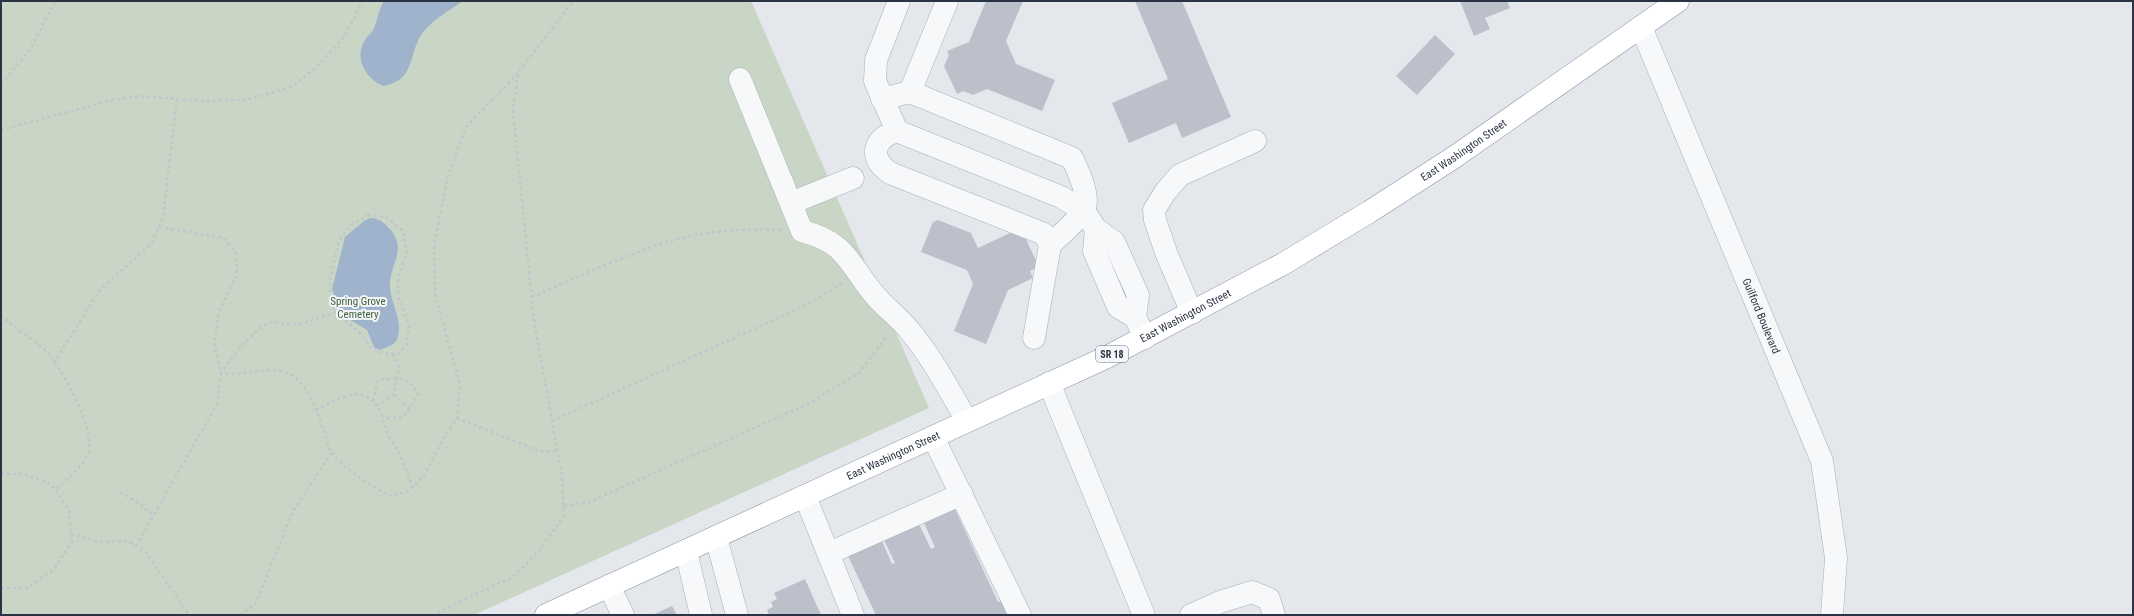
<svg xmlns="http://www.w3.org/2000/svg" width="2134" height="616" font-family="'Roboto Condensed',sans-serif">
	<style>
		.green { fill: #c9d6c5 }
		.water { fill: #9fb4cc }
		.building { fill: #bbc0ca }
		.lines { fill: none; stroke-linecap: round; stroke-linejoin: round }
		.minor-casing { stroke: #a9aeb7; stroke-width: 23 }
		.highway-casing { stroke: #8b94a3; stroke-width: 23 }
		.path { stroke: #c2c5cb; stroke-width: 2.5; stroke-dasharray: 3 3; stroke-linecap: butt }
		.minor { stroke: #f7f8fa; stroke-width: 22 }
		.highway { stroke: #fff; stroke-width: 22 }
		.labels { text-anchor: middle; stroke-width: 4; stroke-linejoin: round; paint-order: stroke }
		.shield { fill: #f4f6f9; stroke: #676e7b; stroke-width: 1 }
		.shield-label { font-size: 10px; font-weight: bold; fill: #2b3445 }
		.street-label { font-size: 11px; fill: #2b3445; stroke: #f4f6f9 }
		.park-label { font-size: 11px; fill: #3f6138; stroke: #f4f6f9 }
	</style>
	<rect width="100%" height="100%" fill="#e4e7ec"/>
	<path class="green" d="M1 1H751L929 408 474 615H1Z"/>
	<g class="water">
		<path d="M384 1H463C450 10 434 19 424 31 407 52 417 81 383 86 368 79 356 63 362 46 364 40 369 35 373 30 378 21 378 10 384 1Z"/>
		<path d="M370 218C378 218 382 221 388 227 410 249 388 265 390 288 391 304 404 323 397 339 395 346 386 347 380 350L374 347 367 330 345 317 338 307 332 289 345 237 364 221Z"/>
	</g>
	<g class="building">
		<path d="M986 1H1023L1006 41 1016 64 1055 80 1042 111 987 89 973 95 963 91 957 94 944 66 949 55 947 51 969 42Z"/>
		<path d="M1135 1H1182L1231 117 1182 138 1176 123 1129 143 1112 103 1168 79Z"/>
		<path d="M1460 1H1507L1510 8 1485 18 1490 29 1474 36Z"/>
		<path d="M1435 35 1455 54 1417 95 1396 76Z"/>
		<path d="M938 220 971 233 978 248 1010 233 1026 239 1039 267 1030 271 1033 278 1008 290 986 344 954 331 973 284 967 270 921 252 933 222Z"/>
		<path d="M955 509 998 602 1001 601 1007 615H876L848 556 882 541 892 564 895 563 884 540 919 524 931 549 935 547 924 523Z"/>
		<path d="M805 579 821 615H769L767 610 773 607 771 602 777 599 774 593Z"/>
		<path d="M672 606 677 615H652Z"/>
	</g>
	<g class="lines">
		<g class="minor-casing">
			<g id="minor">
				<path id="s1" d="M1641 27 1822 461 1836 558 1832 615"/>
				<path d="M740 79 802 231C847 243 847 261 873 293 884 307 899 317 910 331 933 359 949 390 967 421"/>
				<path d="M910 92 947 1"/>
				<path d="M882 99 910 92 1072 158C1078 171 1092 198 1083 212 1074 224 1060 235 1050 245"/>
				<path d="M897 131 875 81 876 60 899 1"/>
				<path d="M791 203 853 178"/>
				<path d="M1192 313 1167 255 1155 220 1154 210 1166 191 1180 175 1255 141"/>
				<path d="M1135 317 1118 307 1094 251 1096 229 1114 242 1138 295 1135 317 1145 338"/>
				<path d="M1034 338 1050 245 1044 234 890 173C869 158 872 139 897 131L1061 197 1084 211 1096 229"/>
				<path d="M1049 383 1143 613"/>
				<path d="M933 437 1020 615"/>
				<path d="M805 496 853 615"/>
				<path d="M716 537 737 615"/>
				<path d="M686 551 701 615"/>
				<path d="M829 553 962 494"/>
				<path d="M609 586 623 615"/>
				<path d="M1191 615 1220 602 1252 592 1269 599 1274 615"/>
			</g>
		</g>
		<g class="highway-casing">
			<g id="highway">
				<path id="s2" d="M546 615 1107 357 1283 264 1369 212 1453 158 1678 1"/>
			</g>
		</g>
		<g class="path">
			<path d="M1 84 30 50 55 1"/>
			<path d="M1 130 113 100 141 96 204 101 246 100 291 87 316 68 344 37 363 1"/>
			<path d="M368 215 388 218 403 231 407 252 398 279V296L409 325 407 344 398 354 382 353 370 347 363 336 336 312 330 298V279L339 241 351 225Z"/>
			<path d="M532 297C577 277 622 256 670 241 702 231 748 228 781 230"/>
			<path d="M336 312 297 325 271 322 260 328 243 344 221 373C243 377 264 365 287 373 310 382 318 416 326 437 327 442 329 450 332 454 347 471 370 484 388 496L407 492 424 476 442 441 457 418 460 385 435 294 434 245 447 179 466 127 518 73"/>
			<path d="M1 315C14 328 30 337 44 349 60 364 98 433 88 454 81 468 67 480 55 490"/>
			<path d="M54 363 99 291 152 243 163 217 177 98"/>
			<path d="M394 395 410 408"/>
			<path d="M373 401 377 383 381 379C400 379 409 376 418 395 404 415 410 419 383 418"/>
			<path d="M377 406 394 395 399 366 393 353"/>
			<path d="M316 410 337 399 357 394 371 398 379 408 389 437 399 452 413 487"/>
			<path d="M457 418 539 451H558"/>
			<path d="M552 421 804 306 842 284"/>
			<path d="M1 474H24L51 484 69 510 72 542 54 569 27 588H1"/>
			<path d="M120 492 137 502 153 515"/>
			<path d="M564 506 589 502 810 403 859 373 888 335"/>
			<path d="M71 534 101 542 127 541 145 551 189 615"/>
			<path d="M136 546 217 404 221 373 214 343 219 312 237 274 236 253 224 238 159 227"/>
			<path d="M240 615 256 603 292 513 331 453"/>
			<path d="M432 615 513 577 538 552 564 516 562 476 534 320 513 111 518 73 573 1"/>
		</g>
		<use href="#minor" class="minor"/>
		<use href="#highway" class="highway"/>
	</g>
	<g class="labels">
		<rect class="shield" x="1096" y="346" width="32" height="16" rx="3"/>
		<g class="shield-label">
			<text x="1112" y="358">SR 18</text>
		</g>
		<g class="street-label">
			<text dy="4" stroke="none"><textPath href="#s2" startOffset="1030">East Washington Street</textPath></text>
			<text dy="4" stroke="none"><textPath href="#s2" startOffset="706">East Washington Street</textPath></text>
			<text dy="4" stroke="none"><textPath href="#s1" startOffset="313">Guilford Boulevard</textPath></text>
			<text dy="4" stroke="none"><textPath href="#s2" startOffset="382">East Washington Street</textPath></text>
		</g>
		<g class="park-label">
			<text x="358" y="305">Spring Grove<tspan x="358" dy="13">Cemetery</tspan></text>
		</g>
	</g>
	<rect width="2134" height="616" fill="none" stroke="#2b3445" stroke-width="4"/>
</svg>
